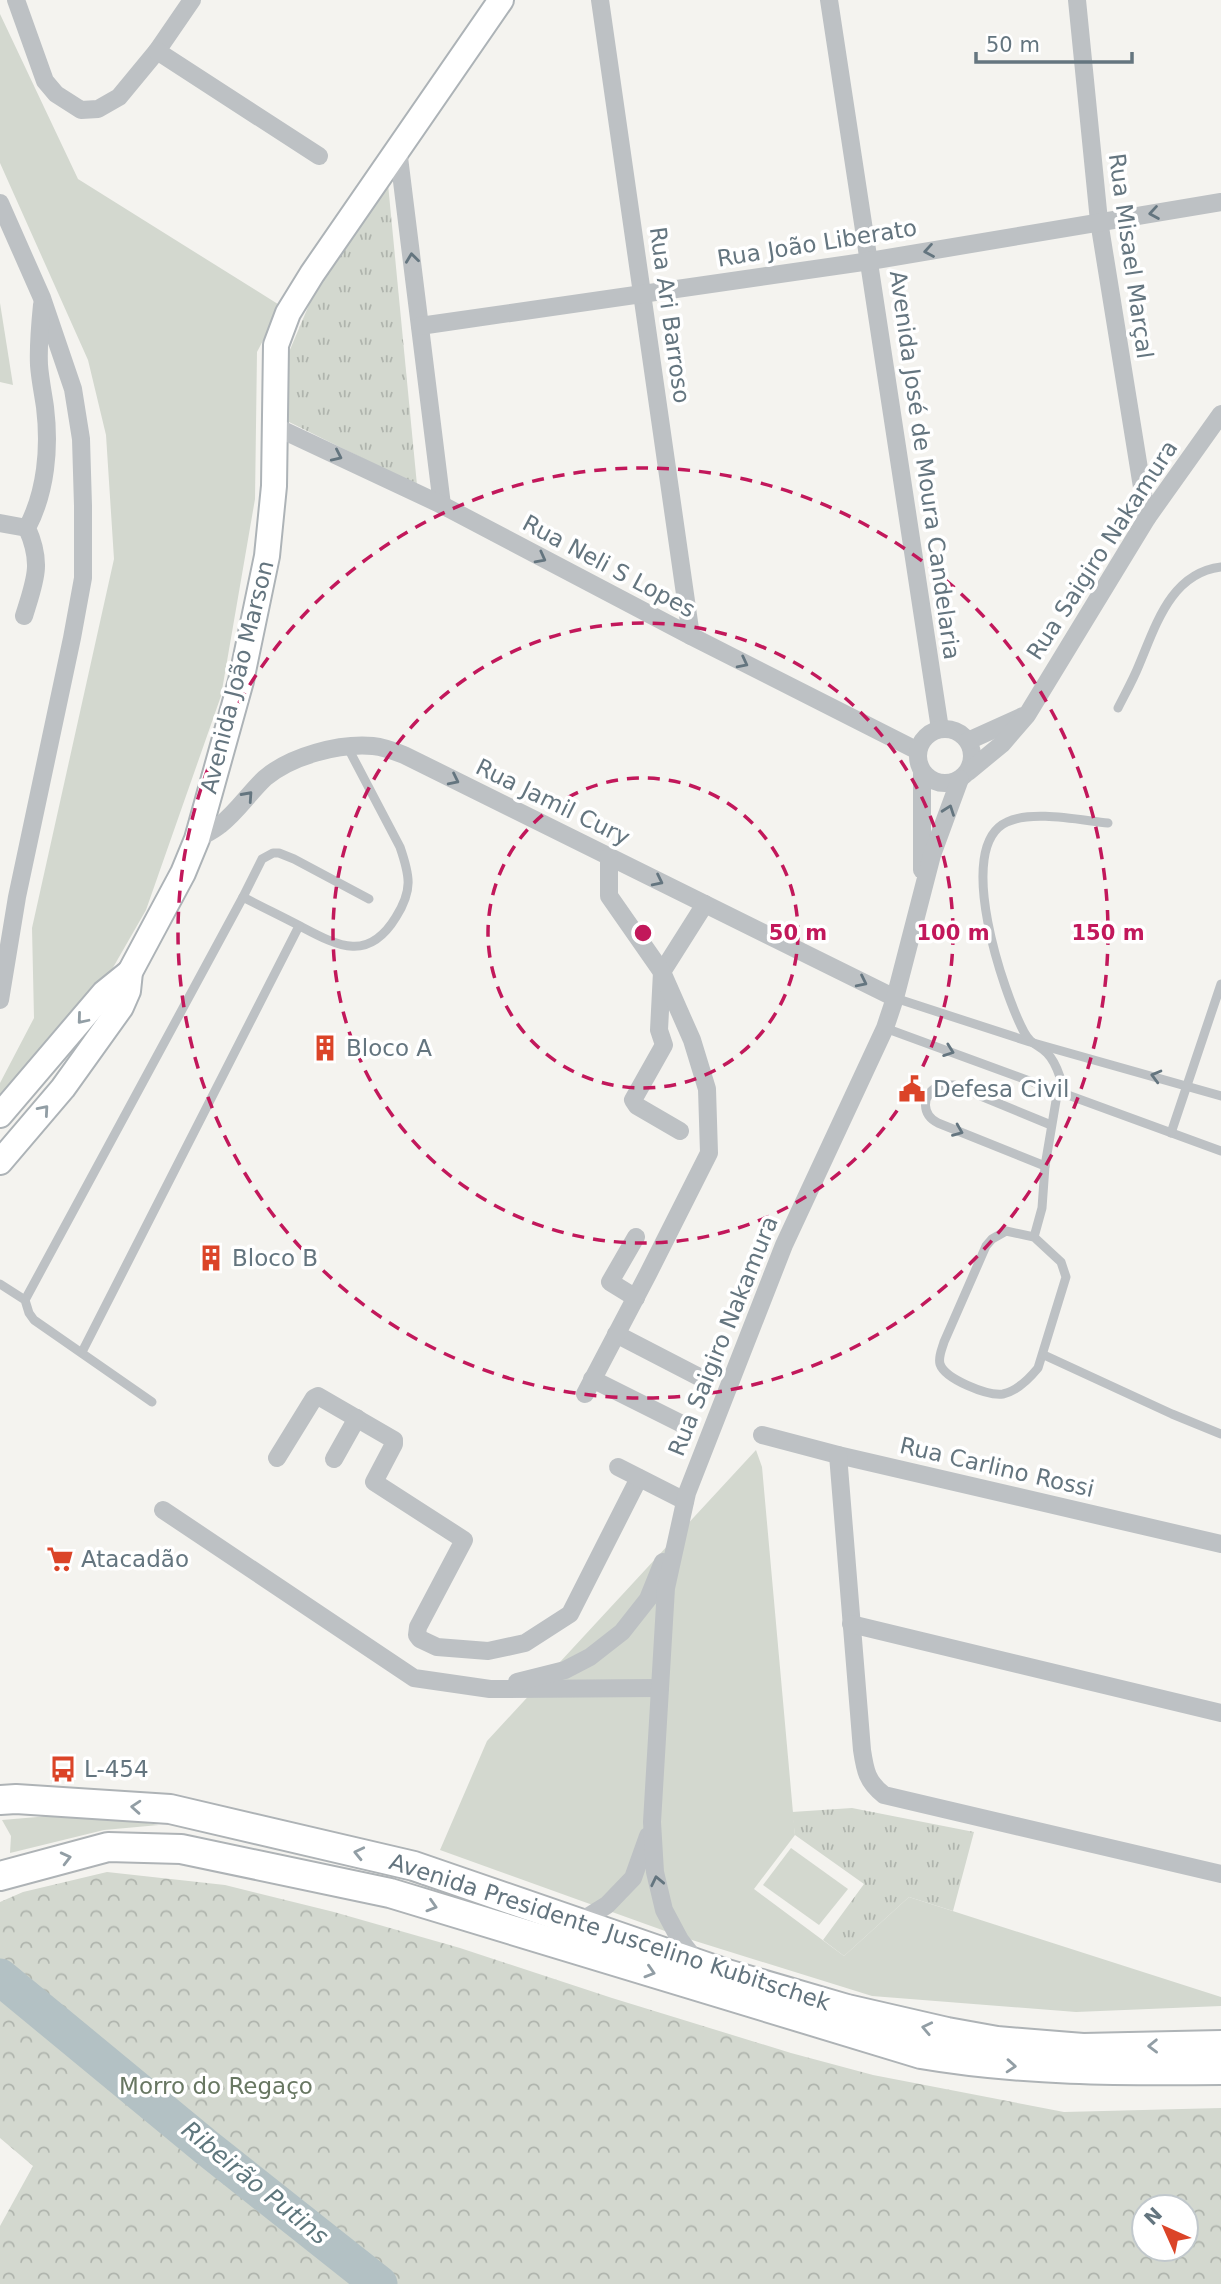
<svg xmlns="http://www.w3.org/2000/svg" width="1221" height="2284" font-family="'DejaVu Sans',sans-serif">
	<style>
		.grass { fill: #d3d8cf }
		.forest { fill: url(#forest-crowns); fill-rule: evenodd }
		.park { fill: url(#park-tufts) }
		.lines { fill: none; stroke-linecap: round; stroke-linejoin: round }
		.river { stroke: #b3c1c4; stroke-width: 37 }
		.secondary-casing { stroke: #adb3b7; stroke-width: 28 }
		.primary-casing { stroke: #aeb3b6; stroke-width: 32 }
		.lane { stroke: #bdc1c4; stroke-width: 9 }
		.street { stroke: #bdc1c4; stroke-width: 18 }
		.secondary { stroke: #fff; stroke-width: 24 }
		.primary { stroke: #fff; stroke-width: 28 }
		.oneway { stroke: #64757f }
		.oneway2 { stroke: #929ea5 }
		.ring { fill: none; stroke: #c2185b; stroke-width: 3.5; stroke-dasharray: 12 9 }
		.labels { text-anchor: middle; stroke-width: 7; stroke-linejoin: round; paint-order: stroke }
		.street-label { font-size: 23px; fill: #64757f; stroke: #fff }
		.poi-label { font-size: 23px; fill: #64757f; stroke: #fff; text-anchor: start }
		.park-label { font-size: 23px; fill: #687762; stroke: #fff }
		.water-label { font-size: 24px; font-style: italic; fill: #5f777d; stroke: #fff }
		.centre { fill: #c2185b; stroke: #fff; stroke-width: 3.5 }
		.ring-label { font-size: 21px; text-anchor: middle; font-weight: bold; fill: #c2185b; stroke: #fff; stroke-width: 7; stroke-linejoin: round; paint-order: stroke }
	</style>
	<defs>
		<pattern id="forest-crowns" width="20" height="18" patternUnits="userSpaceOnUse" patternTransform="scale(1.75)"><rect width="20" height="18" fill="#d3d8cf"/><path d="M2 6a3 3 0 1 1 6 0M12 15a3 3 0 1 1 6 0" fill="none" stroke="#afb4ad"/></pattern>
		<pattern id="park-tufts" width="24" height="20" patternUnits="userSpaceOnUse" patternTransform="scale(1.75)"><rect width="24" height="20" fill="#d3d8cf"/><path d="M3 7l-1-3M5 7V3M7 7l1-3M15 17l-1-3M17 17v-4M19 17l1-3" fill="none" stroke="#afb4ad"/></pattern>
	</defs>
	<rect width="100%" height="100%" fill="#f4f3ef"/>
	<g class="grass">
		<path d="M0 14 78 179 281 306 257 352 255 499 221 696 146 910 95 999 0 1103V1083L34 1018 32 928 114 559 106 435 88 360 0 163Z"/>
		<path d="M0 303 13 385 0 382Z"/>
		<path d="M756 1450 762 1467 795 1835 754 1889 844 1956 909 1897 1221 1997V2006L1076 2012 872 1996 676 1935 440 1850 487 1741Z"/>
		<path d="M61 1815 129 1820 159 1825 104 1830 10 1853 11 1836 2 1820Z"/>
		<path d="M791 1848 848 1889 819 1925 763 1885Z"/>
	</g>
	<path class="forest" d="M107 1872 225 1885 334 1912 460 1948 612 1998 791 2053 873 2075 1064 2112 1221 2108V2284H0V2226L33 2166 0 2138V1902L23 1892ZM1144 2207H1186V2249H1144Z"/>
	<g class="park">
		<path d="M388 184 417 485 287 421 289 352 311 300Z"/>
		<path d="M852 1808 974 1832 953 1911 909 1897 844 1956 823 1940 864 1884 795 1835 792 1812Z"/>
	</g>
	<g class="lines">
		<path class="river" d="M0 1977 206 2147 379 2284"/>
		<g class="secondary-casing">
			<g id="secondary">
				<path d="M0 1115 104 993 130 972"/>
				<path d="M0 1162 63 1088 121 1007 128 991 130 972 183 873 197 839 241 681 267 556 274 486 276 345 288 313 312 274 501 0"/>
			</g>
		</g>
		<g class="primary-casing">
			<g id="primary">
				<path d="M0 1800 16 1799 170 1809 414 1866 727 1974 847 2009 947 2032 997 2041 1083 2048 1221 2045"/>
				<path d="M0 1876 108 1847 181 1849 390 1893 921 2054C1020 2071 1120 2071 1221 2070"/>
			</g>
		</g>
		<g class="lane">
			<path d="M1118 708C1125 694 1133 680 1139 665 1156 625 1171 573 1221 567"/>
			<path d="M243 897 262 859 273 853H279L294 859 369 899"/>
			<path d="M895 998 1030 1042 1221 1096"/>
			<path d="M885 1028 1221 1151"/>
			<path d="M1171 1133 1221 984"/>
			<path d="M1045 1166 938 1123C922 1115 921 1096 937 1087 942 1084 949 1085 954 1085L1051 1125"/>
			<path d="M1006 1231 1034 1237 1061 1262 1066 1277 1038 1368C1029 1379 1017 1391 1003 1394 987 1396 945 1379 940 1364 938 1357 942 1349 944 1342L986 1246 992 1239Z"/>
			<path d="M1034 1237 1042 1208 1045 1166 1060 1077C1057 1068 1054 1060 1047 1053 1038 1044 1031 1045 1024 1032 1004 994 953 846 1007 822 1032 810 1079 820 1108 823"/>
			<path d="M0 1284 25 1300 29 1313 34 1320 152 1402"/>
			<path d="M25 1300 243 897C262 907 281 916 300 926 338 946 368 963 396 917 413 890 410 876 400 847L348 748"/>
			<path d="M82 1352 299 926"/>
			<path d="M1044 1355 1172 1414 1221 1434"/>
		</g>
		<g class="street">
			<path d="M16 0 45 81 56 94 81 110 98 109 119 97 157 51 192 0"/>
			<path d="M600 0 691 636"/>
			<path d="M829 0 940 729"/>
			<path d="M1077 0 1099 221 1147 518"/>
			<path d="M157 51 319 156"/>
			<path d="M398 149 442 505"/>
			<path d="M0 203 42 298 73 389 81 439 83 506V578L72 638 17 897 0 1000"/>
			<path d="M420 326 870 261 1221 202"/>
			<path d="M276 427 442 505 691 636 918 751"/>
			<path d="M0 523 27 528"/>
			<path d="M24 616C35 580 43 564 27 528 46 492 50 448 45 407 43 393 40 379 39 365 38 345 40 325 42 305"/>
			<circle cx="945" cy="756" r="27"/>
			<path d="M968 741 1023 716"/>
			<path d="M922 771V870"/>
			<path d="M968 772 1002 744 1027 715 1147 518 1221 414"/>
			<path d="M197 839C204 835 213 831 220 825 237 812 249 793 265 778 291 756 339 743 373 746 384 747 394 751 404 755L895 998"/>
			<path d="M680 1131 637 1106 633 1100 664 1045 659 1030 662 972 705 904"/>
			<path d="M636 1298 610 1282 636 1237"/>
			<path d="M616 1334 703 1379"/>
			<path d="M592 1379 684 1425"/>
			<path d="M585 1394 648 1274 709 1153 707 1089 692 1040 662 972 609 896V857"/>
			<path d="M762 1435 838 1455 1221 1544"/>
			<path d="M838 1455 862 1750C865 1770 867 1782 884 1795L1221 1874"/>
			<path d="M277 1458 314 1398 318 1396 394 1440V1444L374 1482 464 1540 418 1627 417 1635 420 1639 437 1647 488 1651 525 1643 570 1614 639 1478"/>
			<path d="M334 1459 357 1418"/>
			<path d="M618 1467 685 1501"/>
			<path d="M163 1510 414 1678 490 1689 660 1688"/>
			<path d="M851 1624 1221 1713"/>
			<path d="M517 1682 565 1670 590 1657 622 1632 648 1599 663 1562"/>
			<path d="M578 1923 607 1905 633 1878 648 1836"/>
			<path d="M698 1963 680 1940 664 1910 655 1872 652 1822 666 1588 687 1493 784 1245 885 1028 895 998 932 855 960 779"/>
		</g>
		<use href="#secondary" class="secondary"/>
		<use href="#primary" class="primary"/>
	</g>
	<defs><path id="oneway-chevron" d="M-2-3.5L2.5 0L-2 3.5" fill="none" stroke-width="1.6" stroke-linecap="round" stroke-linejoin="round" transform="scale(1.75)"/></defs>
	<g class="oneway">
		<use href="#oneway-chevron" transform="translate(1154 213) rotate(171)"/>
		<use href="#oneway-chevron" transform="translate(929 251) rotate(170)"/>
		<use href="#oneway-chevron" transform="translate(412 258) rotate(-97)"/>
		<use href="#oneway-chevron" transform="translate(337 456) rotate(25)"/>
		<use href="#oneway-chevron" transform="translate(541 558) rotate(28)"/>
		<use href="#oneway-chevron" transform="translate(743 663) rotate(27)"/>
		<use href="#oneway-chevron" transform="translate(454 780) rotate(26)"/>
		<use href="#oneway-chevron" transform="translate(248 796) rotate(-48)"/>
		<use href="#oneway-chevron" transform="translate(949 810) rotate(-70)"/>
		<use href="#oneway-chevron" transform="translate(658 881) rotate(26)"/>
		<use href="#oneway-chevron" transform="translate(862 982) rotate(26)"/>
		<use href="#oneway-chevron" transform="translate(949 1051) rotate(20)"/>
		<use href="#oneway-chevron" transform="translate(1156 1076) rotate(-165)"/>
		<use href="#oneway-chevron" transform="translate(958 1131) rotate(22)"/>
		<use href="#oneway-chevron" transform="translate(657 1881) rotate(-102)"/>
	</g>
	<g class="oneway2">
		<use href="#oneway-chevron" transform="translate(82 1019) rotate(130)"/>
		<use href="#oneway-chevron" transform="translate(44 1110) rotate(-49)"/>
		<use href="#oneway-chevron" transform="translate(136 1807) rotate(-176)"/>
		<use href="#oneway-chevron" transform="translate(359 1853) rotate(-167)"/>
		<use href="#oneway-chevron" transform="translate(66 1858) rotate(-14)"/>
		<use href="#oneway-chevron" transform="translate(432 1906) rotate(17)"/>
		<use href="#oneway-chevron" transform="translate(650 1972) rotate(17)"/>
		<use href="#oneway-chevron" transform="translate(927 2028) rotate(-168)"/>
		<use href="#oneway-chevron" transform="translate(1153 2046) rotate(179)"/>
		<use href="#oneway-chevron" transform="translate(1011 2066) rotate(4)"/>
	</g>
	<g class="ring">
		<circle cx="643" cy="933" r="155"/>
		<circle cx="643" cy="933" r="310"/>
		<circle cx="643" cy="933" r="465"/>
	</g>
	<defs>
		<g id="building-bare" transform="scale(2.1)"><path d="M-4-6H4V6H1V3H-1V6H-4ZM-2.5-4.3h1.7v1.8h-1.7ZM.8-4.3h1.7v1.8H.8ZM-2.5-1h1.7V.8h-1.7ZM.8-1h1.7V.8H.8Z" fill="#db4428" stroke="#fff" stroke-width="2.5" paint-order="stroke"/></g>
		<g id="civic-bare" transform="scale(2.1)"><path d="M-.6-6.5H3V-4.5H.6V-3L4-1V1h2V6H-6V1h2V-1L-.6-3ZM-1.2 2.5V6h2.4V2.5Z" fill="#db4428" stroke="#fff" stroke-width="2.5" paint-order="stroke"/></g>
		<g id="supermarket-bare" transform="scale(2.1)"><path d="M-6-5.5h2.5l.6 2H6L4.5 2H-2.5L-4.4-4H-6ZM-1.5 3.2a1.3 1.3 0 1 0 .1 0ZM3 3.2a1.3 1.3 0 1 0 .1 0Z" fill="#db4428" stroke="#fff" stroke-width="2.5" paint-order="stroke"/></g>
		<g id="bus-bare" transform="scale(2.1)"><path d="M-5-6H5V4H4V6H2V4H-2V6H-4V4H-5ZM-3.5-4V0h7V-4ZM-3.5 1.2v1.5H-2V1.2ZM2 1.2v1.5H3.5V1.2Z" fill="#db4428" stroke="#fff" stroke-width="2.5" paint-order="stroke"/></g>
	</defs>
	<g fill-rule="evenodd">
		<use href="#building-bare" x="325" y="1048"/>
		<use href="#civic-bare" x="912" y="1089"/>
		<use href="#building-bare" x="211" y="1258"/>
		<use href="#supermarket-bare" x="60" y="1559"/>
		<use href="#bus-bare" x="63" y="1769"/>
	</g>
	<g class="labels">
		<g class="street-label">
			<text transform="translate(817 243) rotate(-9)" y="8">Rua João Liberato</text>
			<text transform="translate(1131 256) rotate(82)" y="8">Rua Misael Marçal</text>
			<text transform="translate(670 315) rotate(82)" y="8">Rua Ari Barroso</text>
			<text transform="translate(925 465) rotate(82)" y="8">Avenida José de Moura Candelaria</text>
			<text transform="translate(1102 550) rotate(-57)" y="8">Rua Saigiro Nakamura</text>
			<text transform="translate(609 566) rotate(28)" y="8">Rua Neli S Lopes</text>
			<text transform="translate(237 677) rotate(-76)" y="8">Avenida João Marson</text>
			<text transform="translate(553 802) rotate(26)" y="8">Rua Jamil Cury</text>
			<text transform="translate(723 1336) rotate(-68)" y="8">Rua Saigiro Nakamura</text>
			<text transform="translate(997 1467) rotate(13)" y="8">Rua Carlino Rossi</text>
			<text transform="translate(610 1932) rotate(18)" y="8">Avenida Presidente Juscelino Kubitschek</text>
		</g>
		<g class="poi-label">
			<text x="346" y="1056">Bloco A</text>
			<text x="933" y="1097">Defesa Civil</text>
			<text x="232" y="1266">Bloco B</text>
			<text x="81" y="1567">Atacadão</text>
			<text x="84" y="1777">L-454</text>
		</g>
		<g class="park-label">
			<text x="216" y="2094">Morro do Regaço</text>
		</g>
		<g class="water-label">
			<text transform="translate(255 2183) rotate(39)" y="8">Ribeirão Putins</text>
		</g>
	</g>
	<circle cx="643" cy="933" r="10" class="centre"/>
	<g class="ring-label">
		<text x="798" y="940">50 m</text>
		<text x="953" y="940">100 m</text>
		<text x="1108" y="940">150 m</text>
	</g>
	<g transform="translate(1165 2228) rotate(315)"><circle r="33" fill="#ffffff" stroke="#c1c8cc" stroke-width="2"/>
	<path d="M0-5L12 26L0 18L-12 26Z" fill="#db4428"/>
	<text y="-10" font-size="19" font-weight="bold" text-anchor="middle" fill="#64757f">N</text>
	</g>
	<path d="M976 52v10h156v-10" fill="none" stroke="#64757f" stroke-width="3.5"/>
	<text x="986" y="52" font-size="21" fill="#64757f" stroke="#ffffff" stroke-width="5" paint-order="stroke">50 m</text>
</svg>
